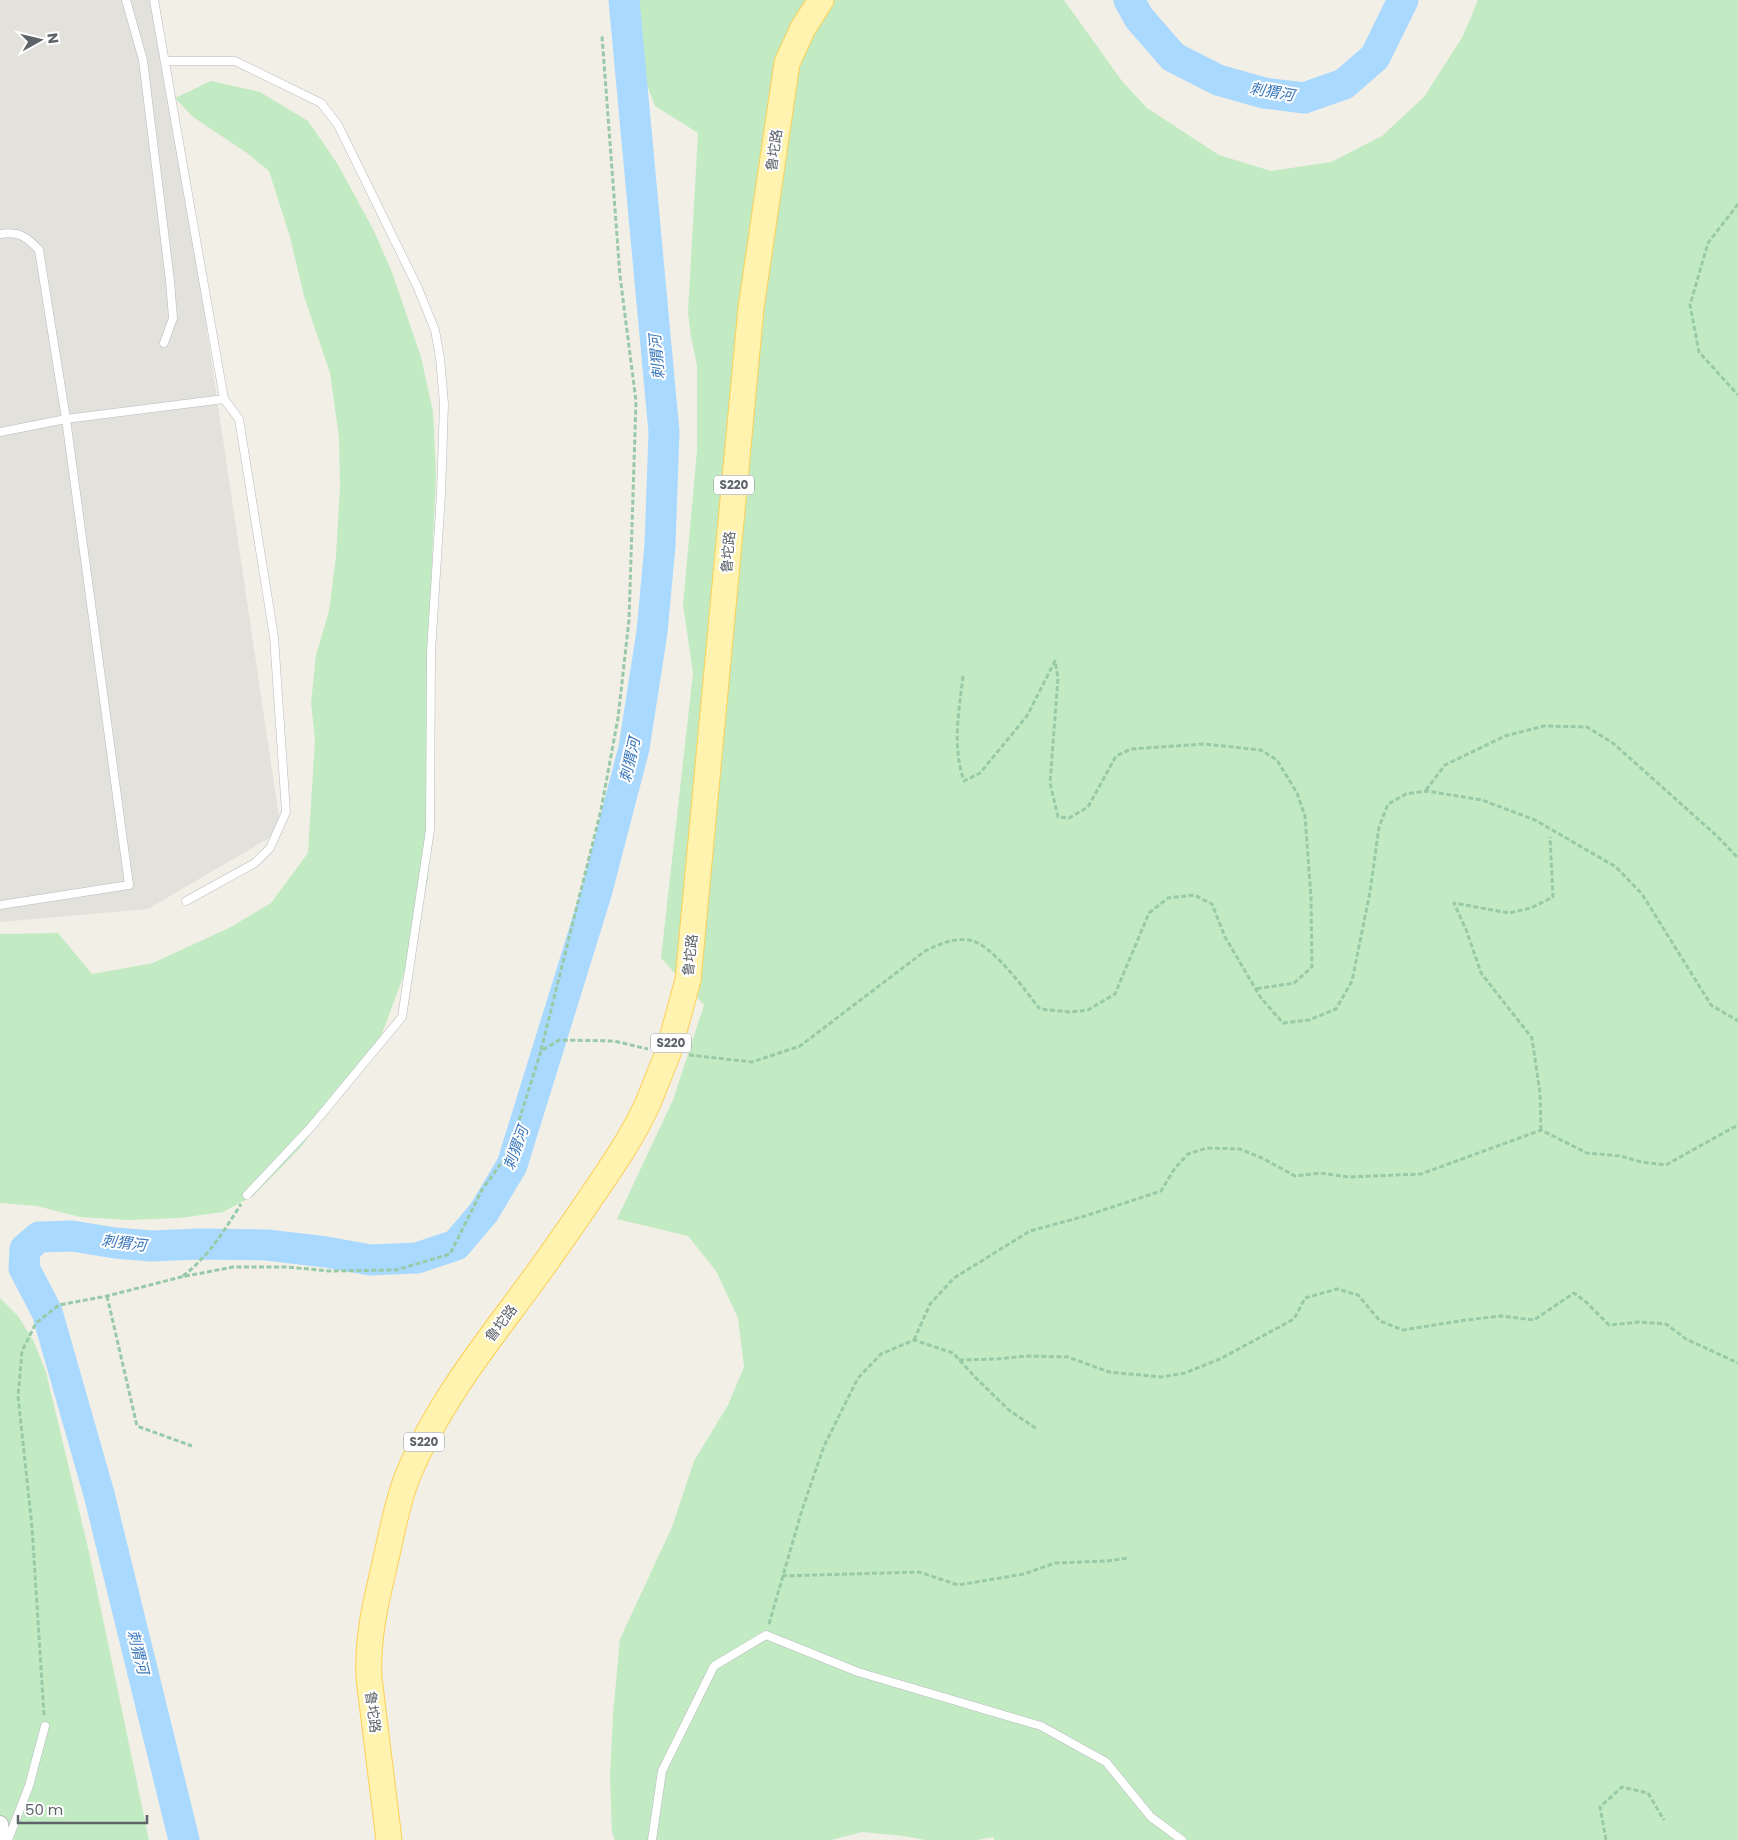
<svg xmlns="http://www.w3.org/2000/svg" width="1738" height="1840" font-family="Poppins,'Noto Sans SC',sans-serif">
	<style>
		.industrial { fill: #e2e1db }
		.green { fill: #c2ebc3 }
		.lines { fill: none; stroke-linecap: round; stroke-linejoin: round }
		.river { stroke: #aad9ff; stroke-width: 31 }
		.service-casing { stroke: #b7babf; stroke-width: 9 }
		.minor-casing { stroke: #b7babf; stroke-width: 18 }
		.primary-casing { stroke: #fdcf55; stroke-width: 27 }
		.path { stroke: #99caa8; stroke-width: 3; stroke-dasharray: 5 2.5; stroke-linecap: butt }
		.service { stroke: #fff; stroke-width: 8 }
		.minor { stroke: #fff; stroke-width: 16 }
		.primary { stroke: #fff3af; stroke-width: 25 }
		.primary-bridge-casing { stroke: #fdcf55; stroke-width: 27; stroke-linecap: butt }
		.primary-bridge { stroke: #fff3af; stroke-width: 25 }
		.labels { text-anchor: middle; stroke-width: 4; stroke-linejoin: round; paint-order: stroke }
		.shield { fill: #fff; stroke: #8e9296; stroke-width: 1 }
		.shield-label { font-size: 12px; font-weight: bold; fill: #5e6369 }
		.street-label { font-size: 14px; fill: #5e6369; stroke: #fff }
		.water-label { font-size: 15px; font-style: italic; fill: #3b78bb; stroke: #fff }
	</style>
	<rect width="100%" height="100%" fill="#f2efe7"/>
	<path class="industrial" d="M0 0H158L281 831 148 909 0 922Z"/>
	<g class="green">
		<path d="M638 0H1064L1122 81 1147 108 1219 155 1271 171 1331 162 1382 136 1424 97 1463 36 1478 0H1738V1840H994V1837L976 1840H925L904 1836 862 1832 831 1840H615L612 1832 610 1777 613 1714 620 1639 672 1527 694 1461 728 1405 744 1367 738 1318 716 1271 688 1236 617 1219 673 1100 704 1005 661 958 693 673 683 605 697 450V365L691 337 688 312 698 133 655 106 641 70 631 33Z"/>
		<path d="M211 81 260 92 308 121 337 163 373 229 392 272 421 357 433 412 436 475 427 670 426 741 431 819 428 879 402 980 380 1039 301 1147 253 1196 223 1212 180 1218 128 1220 80 1217 37 1206 0 1203V934L58 933 92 974 153 963 229 928 271 903 308 853 315 739 311 703 316 655 329 611 336 556 340 487 339 437 330 373 304 296 290 237 269 171 247 153 193 117 175 98Z"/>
		<path d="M0 1298 18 1316 34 1342 46 1372 89 1552 149 1840H0Z"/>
	</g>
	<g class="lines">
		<g class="river">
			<path d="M1129 0 1139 18 1173 57 1218 80 1264 93 1304 98 1344 84 1375 57 1403 0"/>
			<path d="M184 1840 99 1494 47 1312 24 1268 25 1249 39 1237 72 1236 115 1243 151 1246 200 1244 267 1245 326 1252 370 1260 417 1258 456 1245 484 1212 512 1165 596 894 634 748 652 632 660 545 664 432 624 0"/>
		</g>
		<g class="service-casing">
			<g id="service">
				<path d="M126 0 143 60 170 281 173 318 164 343"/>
				<path d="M166 61H235L321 103 338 125 417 286 435 330 440 358 444 404 441 494 431 652 430 830 402 1017 311 1127 247 1195"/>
				<path d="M0 234C19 231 27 237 39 250L66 419 129 885 0 905"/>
				<path d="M0 432 66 419 224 399 154 0"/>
				<path d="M186 901 255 863 270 848 286 812 274 637 239 419 224 399"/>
				<path d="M8 1840 29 1786 45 1726"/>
				<path d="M652 1840 662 1771 714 1666 766 1635 858 1672 1041 1726 1106 1762 1151 1817 1182 1840"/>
			</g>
		</g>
		<g class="minor-casing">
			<path id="minor" d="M0 1824 2 1840"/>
		</g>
		<g class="primary-casing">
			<g id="primary">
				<path d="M688 980 751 308 787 63 803 28 821 0"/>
				<path d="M389 1840 369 1678C367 1638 376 1601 385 1563 392 1533 397 1502 408 1475 435 1410 478 1354 519 1299 546 1263 571 1227 596 1190 615 1162 634 1134 648 1103"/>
			</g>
		</g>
		<g class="path">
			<path d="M1738 204 1708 243 1690 305 1699 352 1738 395"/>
			<path d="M963 676C959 711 952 746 964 781L980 773 1027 716 1055 661 1058 678 1050 783 1058 817 1069 818 1088 807 1116 756 1131 749 1204 744 1261 750 1277 760 1297 793 1305 816 1311 897 1312 967 1294 983 1255 989"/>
			<path d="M1426 790 1445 765 1505 736 1544 726 1587 727 1613 743 1717 836 1738 858"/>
			<path d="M541 1050 601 810 618 718 629 620 636 401 620 276 602 36"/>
			<path d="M689 1055 752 1062 800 1046 925 951C940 944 953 938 969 940 992 943 1026 992 1040 1009L1070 1012 1088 1010 1115 994 1149 913 1168 898 1194 895 1212 904 1225 937 1261 998 1283 1023 1309 1020 1336 1009 1352 981 1370 892 1379 827 1388 804 1406 794 1427 791 1482 800 1535 820 1616 867 1642 894 1711 1005 1738 1021"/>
			<path d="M1541 1130 1540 1093 1532 1038 1481 973 1467 932 1454 903 1509 913 1531 908 1553 897 1550 837"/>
			<path d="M183 1276C209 1256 224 1231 241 1204"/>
			<path d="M107 1296 137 1426 192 1446"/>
			<path d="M914 1340 930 1304 954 1278 1030 1231 1085 1216 1161 1191 1175 1168 1188 1154 1207 1148 1240 1149 1262 1158 1295 1176 1320 1173 1349 1177 1421 1174 1541 1130 1587 1153 1621 1156 1641 1162 1666 1165 1734 1127H1738"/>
			<path d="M959 1360 997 1359 1026 1356 1068 1357 1109 1372 1161 1377 1185 1373 1220 1359 1294 1319 1305 1298 1337 1289 1358 1295 1380 1321 1403 1330 1466 1320 1501 1316 1534 1320 1574 1293 1586 1302 1609 1325 1639 1322 1666 1324 1686 1339 1738 1363"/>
			<path d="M782 1576 919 1572 958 1585 1024 1574 1055 1563 1107 1561 1128 1558"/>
			<path d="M769 1624 802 1510 824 1446 858 1378 881 1354 914 1340 953 1353 977 1379 1010 1411 1037 1429"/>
			<path d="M44 1715 32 1527 18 1396 22 1351 36 1323 59 1305 107 1296 181 1277 233 1267H287L329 1271 396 1270 450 1254 482 1190 509 1152 541 1051 559 1040 614 1041 648 1049"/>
			<path d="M1606 1840 1600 1807 1622 1787 1648 1793 1664 1820"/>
		</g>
		<use href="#service" class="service"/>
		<use href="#minor" class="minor"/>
		<use href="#primary" class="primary"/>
		<g class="primary-bridge-casing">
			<path id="primary-bridge" d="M648 1103 668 1053 688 980"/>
		</g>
		<use href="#primary-bridge" class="primary-bridge"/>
	</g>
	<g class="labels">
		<g class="shield">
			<rect x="714" y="475.5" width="40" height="19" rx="4"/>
			<rect x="651" y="1033.5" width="40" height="19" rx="4"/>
			<rect x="404" y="1432.5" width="40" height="19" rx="4"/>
		</g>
		<g class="shield-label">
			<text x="734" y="489">S220</text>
			<text x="671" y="1047">S220</text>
			<text x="424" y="1446">S220</text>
		</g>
		<g class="street-label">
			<text transform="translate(774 150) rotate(-82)" y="5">鲁坨路</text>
			<text transform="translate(728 552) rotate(-85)" y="5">鲁坨路</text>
			<text transform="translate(690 955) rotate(-84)" y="5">鲁坨路</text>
			<text transform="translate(501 1323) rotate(-53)" y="5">鲁坨路</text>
			<text transform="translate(373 1712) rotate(83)" y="5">鲁坨路</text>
		</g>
		<g class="water-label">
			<text transform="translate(1272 92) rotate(10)" y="5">刺猬河</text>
			<text transform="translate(657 357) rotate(-95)" y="5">刺猬河</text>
			<text transform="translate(630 760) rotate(-77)" y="5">刺猬河</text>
			<text transform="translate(516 1148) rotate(-70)" y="5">刺猬河</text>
			<text transform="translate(124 1243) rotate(7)" y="5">刺猬河</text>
			<text transform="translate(138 1652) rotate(76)" y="5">刺猬河</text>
		</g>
	</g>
	<g transform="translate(40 40) rotate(82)" stroke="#ffffff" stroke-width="4" paint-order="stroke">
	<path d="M0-4L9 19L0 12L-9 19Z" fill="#5e6369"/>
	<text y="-8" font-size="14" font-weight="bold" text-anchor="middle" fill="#5e6369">N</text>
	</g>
	<path d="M18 1815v8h129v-8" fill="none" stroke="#5e6369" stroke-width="2.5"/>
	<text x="25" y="1815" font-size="15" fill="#5e6369" stroke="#ffffff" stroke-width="4" paint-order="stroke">50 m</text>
</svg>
